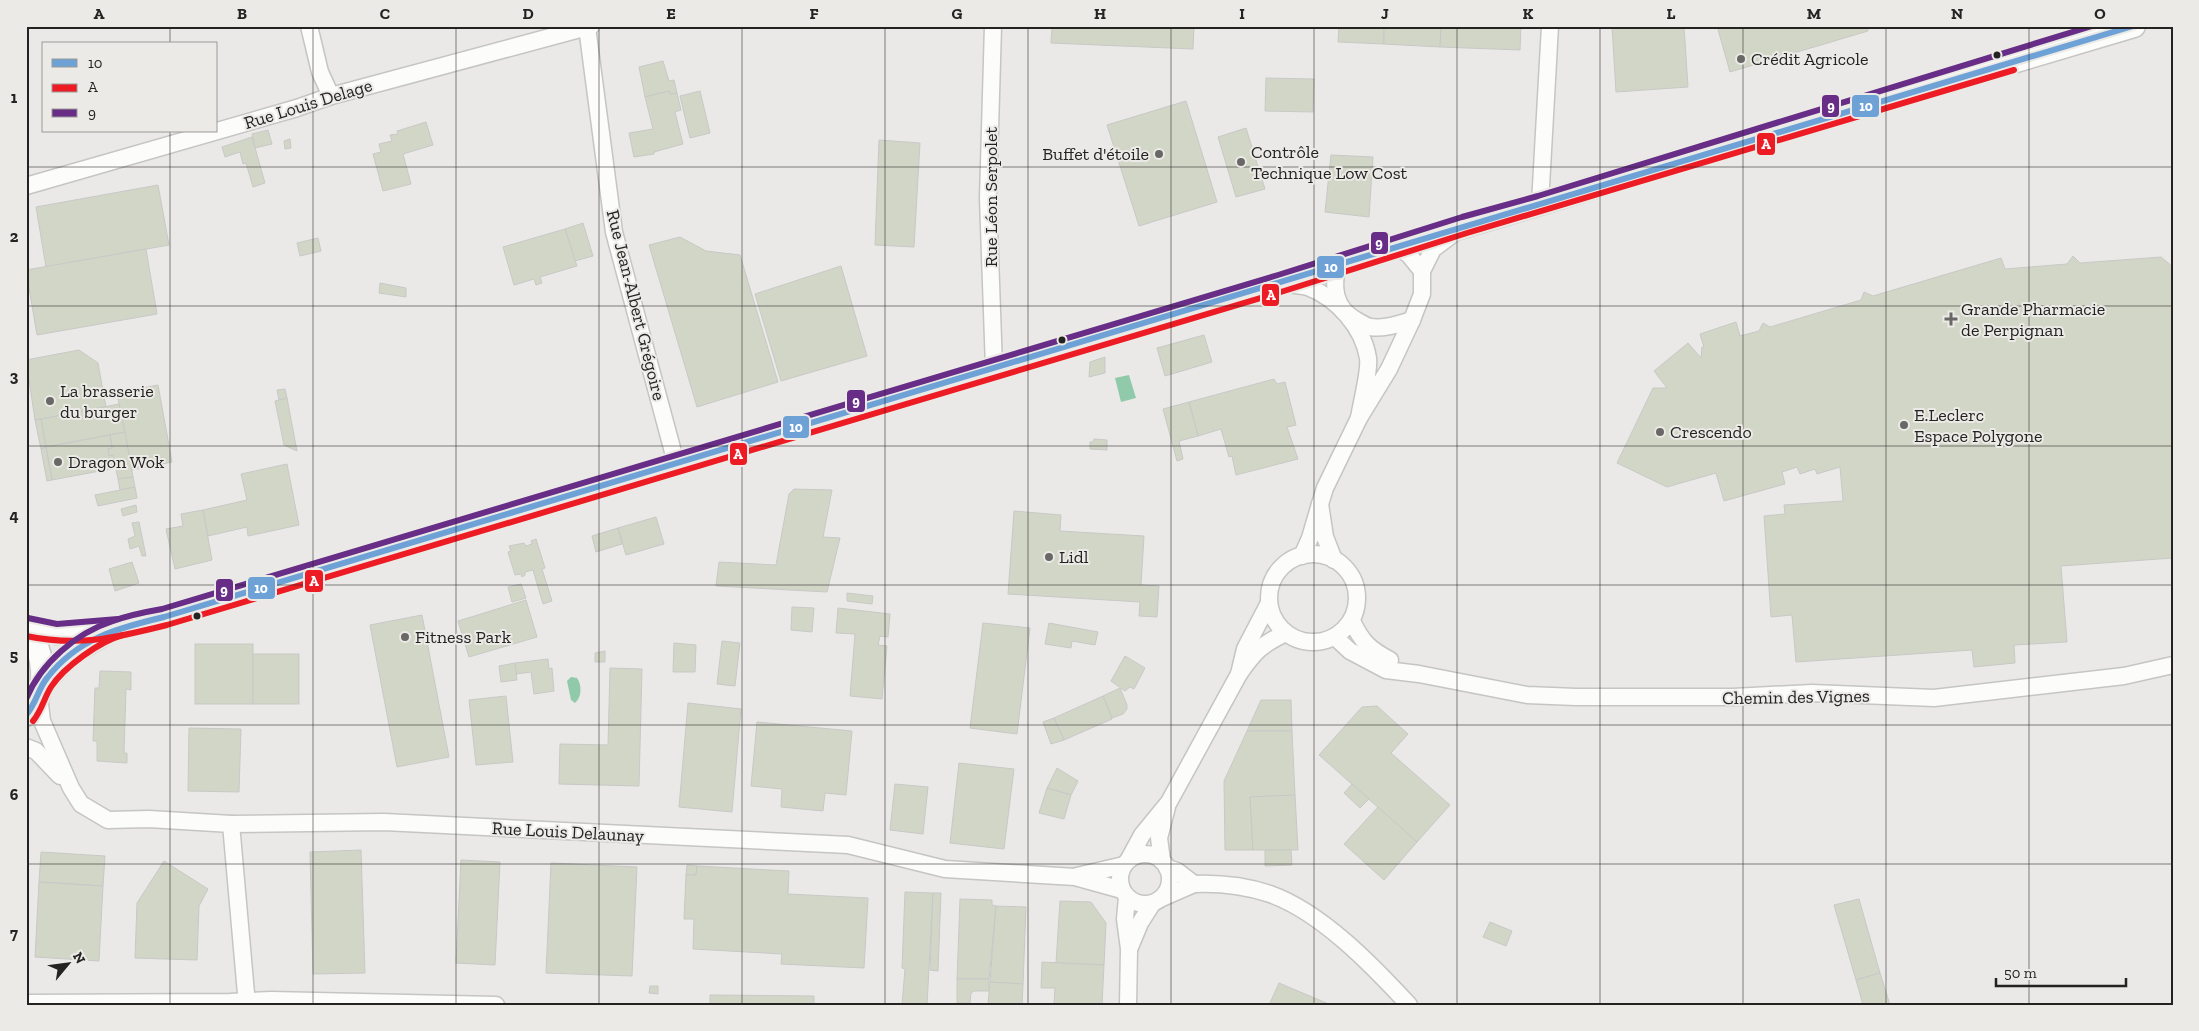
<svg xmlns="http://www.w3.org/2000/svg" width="2199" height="1031" font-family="'Zilla Slab',serif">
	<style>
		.water { fill: #90caaa }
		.building { fill: #d2d6c7; stroke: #c8c9c7 }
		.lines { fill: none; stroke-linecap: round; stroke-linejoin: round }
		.street-casing { stroke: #c5c5c4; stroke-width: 19 }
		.secondary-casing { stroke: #c5c5c4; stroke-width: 25 }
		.street { stroke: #fcfcfb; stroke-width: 16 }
		.secondary { stroke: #fcfcfb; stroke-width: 22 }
		.bus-1-casing { stroke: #ebeae6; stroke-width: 10 }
		.bus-2-casing { stroke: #ebeae6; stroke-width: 10 }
		.bus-3-casing { stroke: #ebeae6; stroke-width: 10 }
		.bus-1 { stroke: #6ea2d7; stroke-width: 6 }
		.bus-2 { stroke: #ed1c24; stroke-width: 6 }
		.bus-3 { stroke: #672d87; stroke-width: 6 }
		.grid { fill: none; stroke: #242322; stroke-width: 1; stroke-opacity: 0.55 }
		.bus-dot { fill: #242322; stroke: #ebeae6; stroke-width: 2 }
		.poi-dot { fill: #696867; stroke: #ebeae6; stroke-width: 2 }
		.labels { text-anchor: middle; stroke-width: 4; stroke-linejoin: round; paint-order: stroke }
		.poi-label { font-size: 18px; fill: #242322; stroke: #ebeae6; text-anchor: start }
		.street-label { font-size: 18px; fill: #242322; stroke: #ebeae6 }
		.line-badge { stroke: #ebeae6; stroke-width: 2 }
		.badge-label { font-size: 14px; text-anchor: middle; font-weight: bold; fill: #fff }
		.neatline { fill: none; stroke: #242322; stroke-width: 2 }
		.grid-label { font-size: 16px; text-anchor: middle; font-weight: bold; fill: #242322 }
	</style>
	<rect width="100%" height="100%" fill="#eae9e7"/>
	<g class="water">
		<path d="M1129 375 1136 398 1121 402 1115 378Z"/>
		<path d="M571 677 577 678C582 685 582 697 575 703L571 700 567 681Z"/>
	</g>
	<g class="building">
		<path d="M1052 26H1194L1193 49 1051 43Z"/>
		<path d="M1339 26H1384V44L1338 42Z"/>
		<path d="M1384 26H1441L1440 47 1384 44Z"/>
		<path d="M1441 26H1521L1520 50 1440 47Z"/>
		<path d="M1612 26H1684L1688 87 1616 92Z"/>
		<path d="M1717 26H1867L1868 31 1730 72Z"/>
		<path d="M663 61 669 81 674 80 677 93 670 94 669 91 645 97 639 67Z"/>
		<path d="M1266 78 1314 79 1313 112 1265 111Z"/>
		<path d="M669 91 670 94 677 93 681 110 675 112 683 144 654 152V154L634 157 629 133 653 129 645 97Z"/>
		<path d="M700 91 710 133 690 138 680 96Z"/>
		<path d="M1186 101 1217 202 1139 226 1107 125Z"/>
		<path d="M426 122 433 145 403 154 411 184 383 191 373 154 381 152 379 144 392 141 390 135 398 134 397 131Z"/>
		<path d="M1246 128 1265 189 1236 197 1218 137Z"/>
		<path d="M268 130 272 144 255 148 252 134Z"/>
		<path d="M252 137 265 183 253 187 246 163 243 164 240 152 225 157 222 147Z"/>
		<path d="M290 139 291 148 285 149 284 141Z"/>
		<path d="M879 140 920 143 914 247 875 245Z"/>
		<path d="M1331 155 1373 157 1369 217 1325 212Z"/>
		<path d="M158 185 169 245 46 267 36 207Z"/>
		<path d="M583 223 593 256 575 261 565 229Z"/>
		<path d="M565 229 577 266 540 277 542 283 536 285 534 279 514 285 503 247Z"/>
		<path d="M680 237 706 251 740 255 778 382 697 407 649 245Z"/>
		<path d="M318 238 321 251 300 256 297 243Z"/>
		<path d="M146 249 157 314 37 335 26 270Z"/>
		<path d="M2073 256 2080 263 2161 257 2173 267V558L2061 566 2067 642 2014 645 2015 663 1974 667 1972 650 1796 662 1792 615 1771 617 1764 516 1785 514 1784 505 1843 501 1840 467 1817 474 1815 469 1800 474 1797 467 1782 472 1785 484 1724 501 1716 473 1667 487 1617 463 1653 388H1667L1654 371 1688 343 1701 358 1702 347H1704L1700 334 1736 322 1740 336 1759 331 1763 323 1770 327 1861 300 1864 292 1873 296 2001 258 2005 269 2067 264Z"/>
		<path d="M841 266 867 356 781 381 755 294Z"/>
		<path d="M380 283 406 288V297L379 293Z"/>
		<path d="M1204 335 1212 362 1165 376 1157 348Z"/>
		<path d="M79 350 98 363 106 407 35 420 26 360Z"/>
		<path d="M1105 357V373L1089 377 1090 362Z"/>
		<path d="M1274 379 1277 384 1285 382 1296 425 1287 427 1298 459 1236 475 1232 456 1229 457 1221 429 1198 436 1189 402Z"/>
		<path d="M158 385 172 462 132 470 117 393Z"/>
		<path d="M285 389 287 398 279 400 277 390Z"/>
		<path d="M287 398 297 451 284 445 275 401Z"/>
		<path d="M1189 402 1198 436 1179 441 1183 459 1177 461 1163 409Z"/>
		<path d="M119 404 125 432 46 447 41 419Z"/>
		<path d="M41 419 46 447 41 449 35 420Z"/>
		<path d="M125 432 133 477 118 479 113 455 109 456 108 449 112 448 110 435Z"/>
		<path d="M110 435 112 448 108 449 109 456 113 455 116 468 52 480 46 447Z"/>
		<path d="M1094 439 1107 440V450L1090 449V442H1093Z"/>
		<path d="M46 447 52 480 47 481 41 449Z"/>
		<path d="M287 464 299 525 248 536 247 527 208 536 203 510 247 500 241 474Z"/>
		<path d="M133 477 135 487 120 490 118 479Z"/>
		<path d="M135 487 137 498 98 506 95 495Z"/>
		<path d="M794 489 832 490 823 537 840 538 827 592 716 586 719 562 776 565 789 494Z"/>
		<path d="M136 505 137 512 123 516 121 509Z"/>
		<path d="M203 510 212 560 175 569 166 529 183 526 181 514Z"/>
		<path d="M1014 511 1061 515 1060 531 1144 536 1141 585 1159 586 1157 617 1139 616 1140 602 1008 594Z"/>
		<path d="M656 517 664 544 626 555 618 528Z"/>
		<path d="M139 522 146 556H142L139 546 130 549 128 539 135 536 132 523Z"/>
		<path d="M618 528 622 544 596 552 592 536Z"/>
		<path d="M536 539 545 568 542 569 552 601 543 604 533 570 525 572V575L522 577 521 574 515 575 508 552 511 551 509 546 524 543 526 546 532 544 531 541Z"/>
		<path d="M132 562 139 583 115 591 109 569Z"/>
		<path d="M521 584 526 598 512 602 508 587Z"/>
		<path d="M847 593 873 596 872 604 847 601Z"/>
		<path d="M526 600 537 637 469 657 458 621Z"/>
		<path d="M792 607 814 608 812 632 791 630Z"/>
		<path d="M838 608 890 614 888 637 880 636 878 645 887 646 882 699 850 696 855 634 836 633Z"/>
		<path d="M422 615 449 757 397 767 370 625Z"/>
		<path d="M983 623 1030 628 1017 734 970 728Z"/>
		<path d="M1049 623 1098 632 1095 645 1072 641 1071 648 1045 644Z"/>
		<path d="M722 641 740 643 735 686 717 684Z"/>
		<path d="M674 643 696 645 695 672H673Z"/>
		<rect x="195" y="644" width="58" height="60"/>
		<path d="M605 651V662H595V653Z"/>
		<rect x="253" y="654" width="46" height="50"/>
		<path d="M1125 656 1145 668 1134 689 1130 687 1125 691 1111 681Z"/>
		<path d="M548 659 549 669 552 668 554 691 534 694 531 672 516 674 515 663Z"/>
		<path d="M515 663 517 680 501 682 499 666Z"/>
		<path d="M610 668 642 669 639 786 559 784 560 744 608 745Z"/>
		<path d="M100 671 131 672V690L126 689 124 753H127V763L97 761V741H93L95 688H99Z"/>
		<path d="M1120 688 1127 705V709L1123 714 1112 718 1103 696Z"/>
		<path d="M506 696 513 762 476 765 469 700Z"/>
		<path d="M1103 696 1112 719 1064 740 1054 718Z"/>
		<path d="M1261 700H1291L1292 731H1247Z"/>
		<path d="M688 703 741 709 732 812 679 807Z"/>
		<path d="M1377 706 1408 734 1391 753 1450 805 1417 842 1319 755 1362 707Z"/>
		<path d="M1054 718 1064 740 1051 744 1043 722Z"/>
		<path d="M757 722 852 731 846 795 825 793 823 811 781 807 782 789 751 786Z"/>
		<path d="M189 728 241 729 239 792 188 791Z"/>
		<path d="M1247 731H1292L1295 795 1250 797 1253 850H1225L1224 781Z"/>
		<path d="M959 763 1014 769 1004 849 950 843Z"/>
		<path d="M1057 768 1078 781 1071 795 1047 788Z"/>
		<path d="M895 784 928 787 923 834 890 830Z"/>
		<path d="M1352 784 1369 799 1360 808 1344 793Z"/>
		<path d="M1047 788 1071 795 1064 819 1039 813Z"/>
		<path d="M1295 795 1298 850H1253L1250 797Z"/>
		<path d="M1378 807 1417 842 1384 880 1344 844Z"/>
		<path d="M361 850 365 973 313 974 310 852Z"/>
		<path d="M1265 850H1291L1292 865 1265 866Z"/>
		<path d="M41 852 105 856 103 886 39 882Z"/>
		<path d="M461 860 500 862 495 965 456 963Z"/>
		<path d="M164 861 208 889 199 906 197 960 135 958 137 903Z"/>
		<path d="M551 863 637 867 632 976 546 973Z"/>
		<path d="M687 865 697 866 696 875H686Z"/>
		<path d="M697 866 789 871 788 894 868 898 864 968 781 964 782 954 693 949 694 919H684L686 875H696Z"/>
		<path d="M39 882 103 886 99 961 35 957Z"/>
		<path d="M905 892 933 893 927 1005H902L905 969 902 968Z"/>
		<path d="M933 893H941L938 971 930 970Z"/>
		<path d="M960 899 992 900V905L996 906 989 979H957Z"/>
		<path d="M1859 899 1880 973 1856 980 1834 905Z"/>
		<path d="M1060 901 1091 902 1106 923 1104 965 1056 963Z"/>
		<path d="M996 906 1026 907 1023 984 990 982Z"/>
		<path d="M1490 922 1512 931 1506 946 1483 937Z"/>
		<path d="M1042 962 1104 965 1102 1005H1054L1055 988H1041Z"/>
		<path d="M1880 973 1890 1005H1863L1856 980Z"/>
		<path d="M957 979H989V991H974L971 993 970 1003H957Z"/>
		<path d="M990 982 1023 984 1022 1005H988Z"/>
		<path d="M1279 983 1331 1005H1269Z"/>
		<path d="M650 986H658V994L649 993Z"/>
		<path d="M710 995 814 996V1005H710Z"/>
	</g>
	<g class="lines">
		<g class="street-casing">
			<g id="street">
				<path d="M309 26 320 72 331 96"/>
				<path d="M993 26 988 198 994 368"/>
				<path d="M587 27 614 232 676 463"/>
				<path d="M26 186 297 108 331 96 591 26"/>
				<path d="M1540 204 1550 26"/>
				<path d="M1396 246 1409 255 1422 271"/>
				<path d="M1338 264C1332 287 1334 308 1356 320 1361 323 1366 326 1370 327 1385 329 1398 324 1412 320"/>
				<path d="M1285 284C1293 285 1301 285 1308 287 1337 298 1363 327 1368 358 1370 371 1361 404 1359 418L1389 369 1412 320 1422 294V271L1433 249 1453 234"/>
				<path d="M1320 504 1325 488 1359 418"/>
				<circle cx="1313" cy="598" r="44"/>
				<path d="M1302 556 1310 538 1320 504 1325 537 1334 560"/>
				<path d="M1269 603 1245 649 1239 674C1254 652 1262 644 1286 633"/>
				<path d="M1352 621C1362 642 1369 649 1390 660"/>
				<path d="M1335 637 1350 651 1386 670 1419 674 1527 695 1576 697H1733L1812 693 1934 698 2124 676 2173 665"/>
				<path d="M39 696 42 721 71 788 81 804 108 820 149 819 231 824 384 822 848 845 945 869 1075 877 1122 890"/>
				<path d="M26 747 36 751 60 776"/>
				<path d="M231 824 247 1005"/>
				<circle cx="1145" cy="879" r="25"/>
				<path d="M1129 859 1142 835 1169 802 1239 674"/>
				<path d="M1162 861 1159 838 1167 807"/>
				<path d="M1077 876 1124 865"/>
				<path d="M1194 884C1220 883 1246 886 1270 894 1321 912 1372 965 1409 1005"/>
				<path d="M1127 897 1125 919 1129 949 1128 1005"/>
				<path d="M1162 898 1194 884 1177 871 1167 868"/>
				<path d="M1130 947 1140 923 1152 904"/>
				<path d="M26 1003 230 1002 271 1000 496 1005"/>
			</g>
		</g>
		<g class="secondary-casing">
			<g id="secondary">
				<path d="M26 627C45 653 50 690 26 715"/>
				<path d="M27 627C37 629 47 632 57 633 93 635 129 625 164 617L1281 283C1392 246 1505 216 1616 180L2134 26"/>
				<path d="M42 685 66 657 109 631"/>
			</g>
		</g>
		<use href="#street" class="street"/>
		<use href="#secondary" class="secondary"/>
		<g class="bus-1-casing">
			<path id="bus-1" d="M26 715C36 704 38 689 47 678 78 638 118 628 164 617L2133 26"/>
		</g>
		<g class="bus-2-casing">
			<g id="bus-2">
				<path d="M26 636C79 647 115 638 167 625L1284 291 1467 233 2014 70"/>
				<path d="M33 721C42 710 44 698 51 687 64 667 100 641 123 635"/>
			</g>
		</g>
		<g class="bus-3-casing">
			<g id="bus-3">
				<path d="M28 618 57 624 118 619"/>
				<path d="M26 699C41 663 76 633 113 621 129 615 145 612 162 609L1278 275 1462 217 1538 196 2092 26"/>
			</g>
		</g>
		<use href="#bus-1" class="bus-1"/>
		<use href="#bus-2" class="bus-2"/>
		<use href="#bus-3" class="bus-3"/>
	</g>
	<path class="grid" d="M170 26V44M313 26V1005M456 26V1005M599 26V1005M742 26V1005M885 26V1005M1028 26V1005M1171 26V1005M1314 26V1005M1457 26V1005M1600 26V1005M1743 26V1005M1886 26V1005M2029 26V1005M170 131V1005M26 167H2173M26 306H2173M26 446H2173M26 585H2173M26 725H2173M26 864H2173"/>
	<g class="bus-dot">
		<circle cx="1997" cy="55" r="4.5"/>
		<circle cx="1062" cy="340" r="4.5"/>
		<circle cx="197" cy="616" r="4.5"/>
	</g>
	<g class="poi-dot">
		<circle cx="1741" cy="59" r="5"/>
		<circle cx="1159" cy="154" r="5"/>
		<circle cx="1241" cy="162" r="5"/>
		<path d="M1948.5 311.5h5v5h5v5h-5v5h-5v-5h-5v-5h5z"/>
		<circle cx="50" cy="401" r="5"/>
		<circle cx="1904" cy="425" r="5"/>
		<circle cx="1660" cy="432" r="5"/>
		<circle cx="58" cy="462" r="5"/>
		<circle cx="1049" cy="557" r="5"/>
		<circle cx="405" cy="637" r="5"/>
	</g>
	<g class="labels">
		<g class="poi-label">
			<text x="1751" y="65">Crédit Agricole</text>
			<text x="1251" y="158">Contrôle<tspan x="1251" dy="21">Technique Low Cost</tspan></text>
			<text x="1149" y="160" text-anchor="end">Buffet d'étoile</text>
			<text x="1961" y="315">Grande Pharmacie<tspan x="1961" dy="21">de Perpignan</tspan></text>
			<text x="60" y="397">La brasserie<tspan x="60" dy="21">du burger</tspan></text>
			<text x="1914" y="421">E.Leclerc<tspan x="1914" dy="21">Espace Polygone</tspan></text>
			<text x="1670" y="438">Crescendo</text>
			<text x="68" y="468">Dragon Wok</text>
			<text x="1059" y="563">Lidl</text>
			<text x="415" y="643">Fitness Park</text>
		</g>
		<g class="street-label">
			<text transform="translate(308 104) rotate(-17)" y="6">Rue Louis Delage</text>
			<text transform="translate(991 197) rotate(-90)" y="6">Rue Léon Serpolet</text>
			<text transform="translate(636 305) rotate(76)" y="6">Rue Jean-Albert Grégoire</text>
			<text transform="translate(1796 697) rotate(-1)" y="6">Chemin des Vignes</text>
			<text transform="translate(568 832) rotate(3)" y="6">Rue Louis Delaunay</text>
		</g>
	</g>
	<g class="line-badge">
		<rect x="1821" y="94" width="19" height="24" rx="5" fill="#672d87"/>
		<rect x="1851" y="94" width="29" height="24" rx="5" fill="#6ea2d7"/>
		<rect x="1756" y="132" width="20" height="24" rx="5" fill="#ed1c24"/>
		<rect x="1370" y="231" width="19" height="24" rx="5" fill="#672d87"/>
		<rect x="1316" y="255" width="29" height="24" rx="5" fill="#6ea2d7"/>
		<rect x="1261" y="283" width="19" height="24" rx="5" fill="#ed1c24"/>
		<rect x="846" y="389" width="20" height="24" rx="5" fill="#672d87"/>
		<rect x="782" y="415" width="28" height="24" rx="5" fill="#6ea2d7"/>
		<rect x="729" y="442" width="19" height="24" rx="5" fill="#ed1c24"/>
		<rect x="304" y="569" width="20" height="24" rx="5" fill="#ed1c24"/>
		<rect x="247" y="576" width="29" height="24" rx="5" fill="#6ea2d7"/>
		<rect x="215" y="578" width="19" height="24" rx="5" fill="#672d87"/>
	</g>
	<g class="badge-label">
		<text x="1831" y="111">9</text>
		<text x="1866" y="111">10</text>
		<text x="1766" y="149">A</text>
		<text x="1379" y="248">9</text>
		<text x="1331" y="272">10</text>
		<text x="1271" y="300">A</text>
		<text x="856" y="406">9</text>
		<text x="796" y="432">10</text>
		<text x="738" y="459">A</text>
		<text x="314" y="586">A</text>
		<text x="261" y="593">10</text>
		<text x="224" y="595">9</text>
	</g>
	<rect width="2199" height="1031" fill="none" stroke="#ebeae6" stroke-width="55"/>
	<rect x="42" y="42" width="175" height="90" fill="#ebeae6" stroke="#9b9a98"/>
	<rect x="52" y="59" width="25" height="8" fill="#6ea2d7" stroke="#9b9a98"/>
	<text x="88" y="68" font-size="15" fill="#242322">10</text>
	<rect x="52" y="84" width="25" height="8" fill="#ed1c24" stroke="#9b9a98"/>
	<text x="88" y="92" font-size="15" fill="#242322">A</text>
	<rect x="52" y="109" width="25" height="8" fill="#672d87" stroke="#9b9a98"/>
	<text x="88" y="118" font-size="15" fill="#242322">9</text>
	<g transform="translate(68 964) rotate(61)" stroke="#ebeae6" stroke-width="4" paint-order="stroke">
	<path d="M0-4L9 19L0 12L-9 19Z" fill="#242322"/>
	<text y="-8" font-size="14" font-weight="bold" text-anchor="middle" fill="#242322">N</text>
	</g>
	<path d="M1996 978v8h130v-8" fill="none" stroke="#242322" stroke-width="2.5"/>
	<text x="2004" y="978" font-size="15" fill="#242322" stroke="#ebeae6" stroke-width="4" paint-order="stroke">50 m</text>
	<rect x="28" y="28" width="2144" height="976" class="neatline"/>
	<g class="grid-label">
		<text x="99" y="19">A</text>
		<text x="242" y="19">B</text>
		<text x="385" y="19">C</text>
		<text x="528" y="19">D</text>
		<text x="671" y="19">E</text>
		<text x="814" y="19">F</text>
		<text x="957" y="19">G</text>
		<text x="1100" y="19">H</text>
		<text x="1242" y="19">I</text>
		<text x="1385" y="19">J</text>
		<text x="1528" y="19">K</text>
		<text x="1671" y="19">L</text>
		<text x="1814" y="19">M</text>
		<text x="1957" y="19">N</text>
		<text x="2100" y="19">O</text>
		<text x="14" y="103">1</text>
		<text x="14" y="242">2</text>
		<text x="14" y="382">3</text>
		<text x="14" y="521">4</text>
		<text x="14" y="661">5</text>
		<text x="14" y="800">6</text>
		<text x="14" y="939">7</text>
	</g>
</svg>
